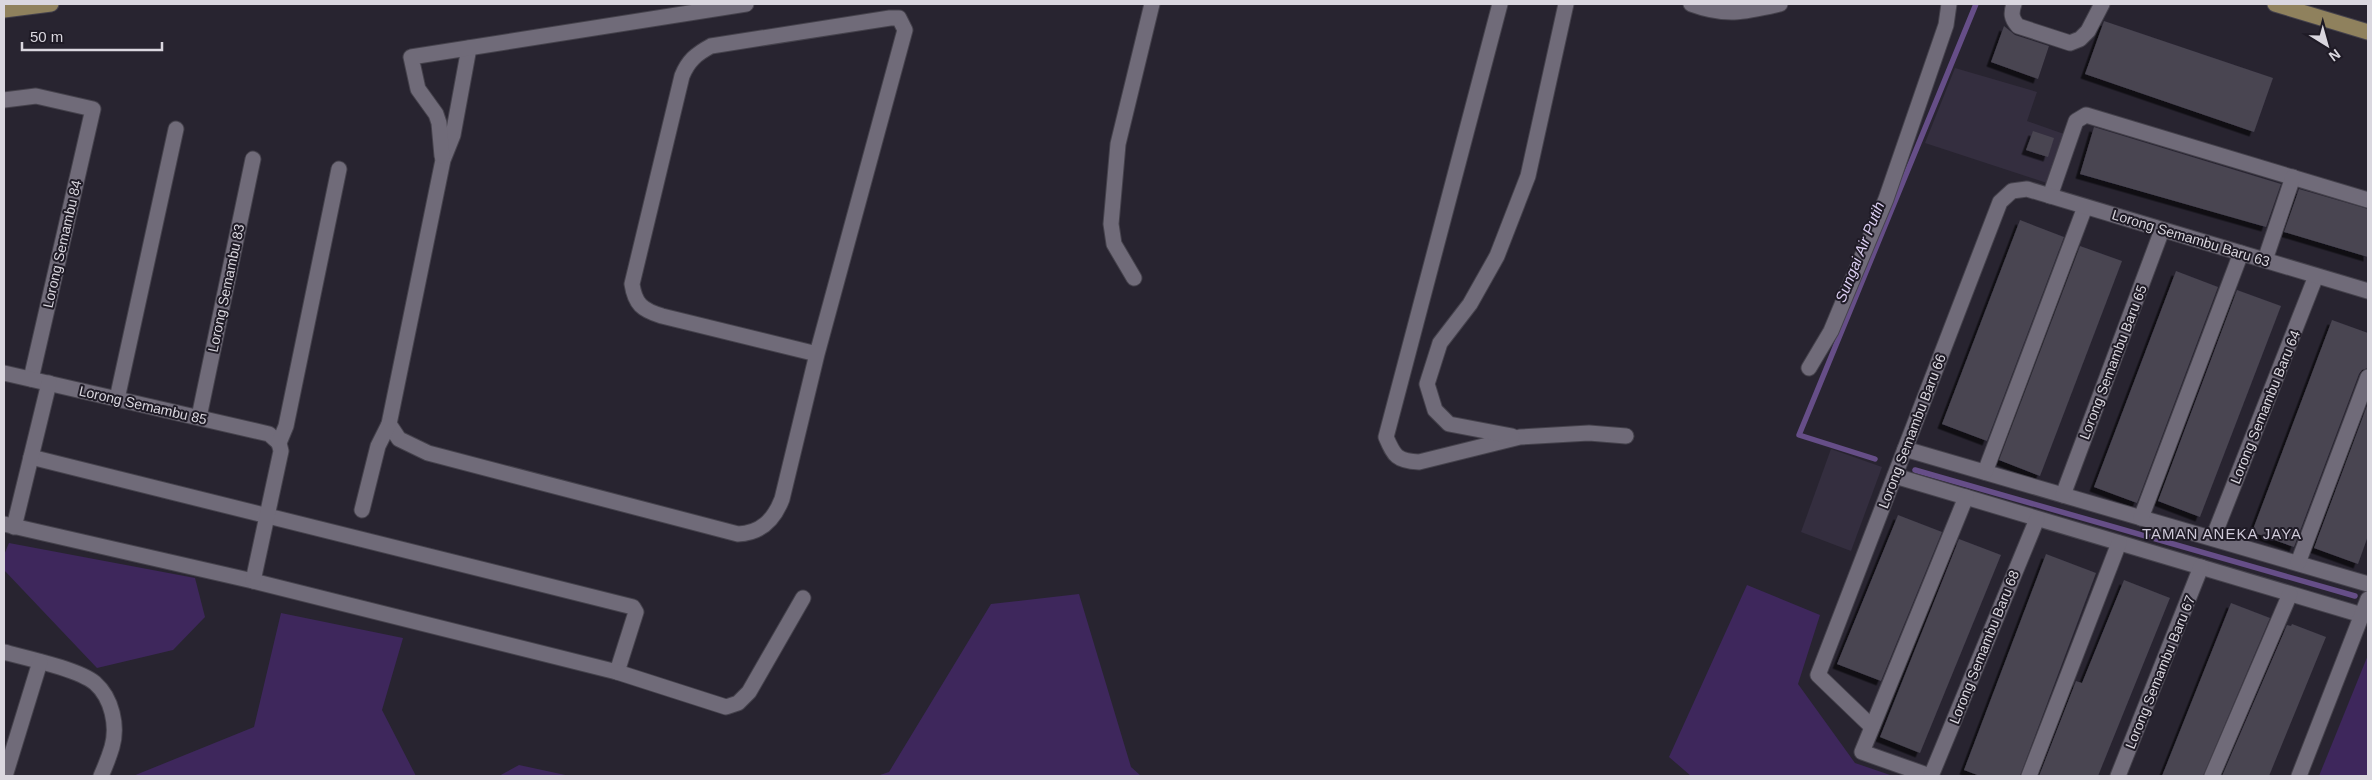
<svg xmlns="http://www.w3.org/2000/svg" width="2372" height="780" font-family="Helvetica,sans-serif">
	<style>
		.built { fill: #342e3f }
		.green { fill: #3e275c }
		.lines { fill: none; stroke-linecap: round; stroke-linejoin: round }
		.stream { stroke: #664e88; stroke-width: 5.5 }
		.building { fill: #484451; filter: url(#shadow) }
		.minor-casing { stroke: #45424c; stroke-width: 17 }
		.major-casing { stroke: #45424c; stroke-width: 17 }
		.minor { stroke: #706b79; stroke-width: 15 }
		.major { stroke: #8f815d; stroke-width: 15 }
		.labels { text-anchor: middle; stroke-width: 4; stroke-linejoin: round; paint-order: stroke }
		.street-label { font-size: 14px; fill: #dad7df; stroke: #1f1b26 }
		.water-label { font-size: 15px; font-style: italic; fill: #dccff2; stroke: #1f1b26 }
		.neighbourhood-label { font-size: 15px; letter-spacing: 1px; fill: #cfcad9; stroke: #1f1b26 }
	</style>
	<defs>
		<filter id="shadow"><feDropShadow dx="-4.5" dy="4.5" stdDeviation="0" flood-color="#0009"/></filter>
	</defs>
	<rect width="100%" height="100%" fill="#282430"/>
	<g class="built">
		<path d="M1955 68 2037 92 2027 121 2064 134 2047 183 1925 143Z"/>
		<path d="M1831 449 1882 467 1851 551 1801 532Z"/>
	</g>
	<g class="green">
		<path d="M9 543 195 578 205 617 173 650 97 668 4 570V555Z"/>
		<path d="M1747 585 1820 615 1798 684 1855 763 1893 776H1691L1669 757Z"/>
		<path d="M1079 594 1131 767 1141 776H877L889 772 991 604Z"/>
		<path d="M281 613 403 638 382 710 416 776H133L254 727Z"/>
		<path d="M2368 655V776H2319Z"/>
		<path d="M519 765 570 776H499Z"/>
	</g>
	<g class="lines">
		<g class="stream">
			<path d="M1875 459 1799 435 1976 4"/>
			<path d="M1915 470 2355 596"/>
		</g>
	</g>
	<g class="building">
		<path d="M2104 21 2273 78 2254 132 2085 74Z"/>
		<path d="M2004 26 2015 35 2049 46 2038 79 1991 62Z"/>
		<path d="M2094 127 2281 184 2266 227 2080 174Z"/>
		<path d="M2033 131 2054 138 2048 157 2026 150Z"/>
		<path d="M2299 189 2368 209V257L2284 232Z"/>
		<path d="M2020 220 2064 237 1987 441 1942 424Z"/>
		<path d="M2080 246 2122 261 2040 476 1999 460Z"/>
		<path d="M2176 271 2218 287 2137 503 2094 487Z"/>
		<path d="M2237 290 2281 306 2200 517 2158 501Z"/>
		<path d="M2332 320 2368 333V368L2362 370 2359 374 2294 547 2252 532Z"/>
		<path d="M2368 403V536L2358 564 2314 548Z"/>
		<path d="M1898 515 1942 532 1881 681 1837 664Z"/>
		<path d="M1959 539 2001 555 1920 753 1880 737Z"/>
		<path d="M2046 554 2096 573 2020 776H1980L1964 770Z"/>
		<path d="M2124 580 2170 598 2098 776H2039L2076 681 2082 683Z"/>
		<path d="M2231 603 2270 618 2203 776H2162Z"/>
		<path d="M2292 624 2326 637 2269 776H2222L2287 625 2291 626Z"/>
	</g>
	<g class="lines">
		<g class="minor-casing">
			<g id="minor">
				<path d="M1500 4 1386 437C1394 456 1397 461 1419 462L1520 437 1589 433 1626 436"/>
				<path d="M1691 4C1726 17 1745 12 1780 4"/>
				<path d="M2014 4C2011 13 2011 18 2018 26L2070 43 2080 39 2088 31 2102 4"/>
				<path d="M469 48 453 135 443 160 389 424 399 439 428 453 738 534C761 533 774 520 782 499L817 354 905 30 899 18H890L711 46C696 54 688 61 682 76L632 284C635 304 642 310 662 316L817 354"/>
				<path d="M4 100 36 96 93 109 31 379"/>
				<path d="M442 156 439 123 436 114 418 89 411 57 746 4"/>
				<path d="M2050 196 2076 121 2086 115 2368 200"/>
				<path d="M2265 260 2293 177"/>
				<path d="M1134 278 1114 244 1111 224 1118 144 1152 4"/>
				<path d="M1809 368 1831 331 1886 199 1946 25 1949 4"/>
				<path d="M4 373 269 434 279 443"/>
				<path d="M117 399 176 129"/>
				<path d="M199 417 253 159"/>
				<path d="M1512 436 1449 424 1435 410 1427 384 1440 343 1470 304 1497 256 1528 176 1566 4"/>
				<path d="M1905 449 2368 584"/>
				<path d="M31 457 633 607 636 612 617 672"/>
				<path d="M1985 472 2085 207"/>
				<path d="M1895 476 2362 615"/>
				<path d="M2063 495 2162 230"/>
				<path d="M362 510 378 446 389 424"/>
				<path d="M2141 518 2241 253"/>
				<path d="M4 524 253 581 617 672 726 707 738 703 749 692 803 598"/>
				<path d="M14 527 49 383"/>
				<path d="M2213 538 2316 276"/>
				<path d="M2298 563 2368 377"/>
				<path d="M253 581 281 451 279 443 286 426 339 169"/>
				<path d="M4 652C26 658 78 669 95 683 112 698 118 726 112 747 109 757 105 767 101 776"/>
				<path d="M1872 727 1818 675 2000 202 2012 191 2027 189 2368 291"/>
				<path d="M5 776 40 662"/>
				<path d="M1930 776 1862 752 1966 497"/>
				<path d="M1931 776 2037 519"/>
				<path d="M2029 776 2119 543"/>
				<path d="M2118 776 2201 567"/>
				<path d="M2212 776 2290 594"/>
				<path d="M2299 776 2368 599"/>
			</g>
		</g>
		<g class="major-casing">
			<g id="major">
				<path d="M2275 4 2368 32"/>
				<path d="M4 10 51 4"/>
			</g>
		</g>
		<use href="#minor" class="minor"/>
		<use href="#major" class="major"/>
	</g>
	<g class="labels">
		<g class="street-label">
			<text transform="translate(2191 238) rotate(17)" y="5">Lorong Semambu Baru 63</text>
			<text transform="translate(62 244) rotate(-77)" y="5">Lorong Semambu 84</text>
			<text transform="translate(226 288) rotate(-78)" y="5">Lorong Semambu 83</text>
			<text transform="translate(2113 362) rotate(-69)" y="5">Lorong Semambu Baru 65</text>
			<text transform="translate(143 405) rotate(13)" y="5">Lorong Semambu 85</text>
			<text transform="translate(2265 407) rotate(-68)" y="5">Lorong Semambu Baru 64</text>
			<text transform="translate(1912 431) rotate(-69)" y="5">Lorong Semambu Baru 66</text>
			<text transform="translate(1984 647) rotate(-68)" y="5">Lorong Semambu Baru 68</text>
			<text transform="translate(2160 672) rotate(-68)" y="5">Lorong Semambu Baru 67</text>
		</g>
		<g class="water-label">
			<text transform="translate(1860 252) rotate(-68)" y="5">Sungai Air Putih</text>
		</g>
		<g class="neighbourhood-label">
			<text x="2222" y="539">TAMAN ANEKA JAYA</text>
		</g>
	</g>
	<rect width="2372" height="780" fill="none" stroke="#dad7df" stroke-width="10"/>
	<g transform="translate(2327 45) rotate(143)" stroke="#1f1b26" stroke-width="4" paint-order="stroke">
	<path d="M0-4L9 19L0 12L-9 19Z" fill="#dad7df"/>
	<text y="-8" font-size="14" font-weight="bold" text-anchor="middle" fill="#dad7df">N</text>
	</g>
	<path d="M22 42v8h140v-8" fill="none" stroke="#dad7df" stroke-width="2.5"/>
	<text x="30" y="42" font-size="15" fill="#dad7df" stroke="#1f1b26" stroke-width="4" paint-order="stroke">50 m</text>
</svg>
